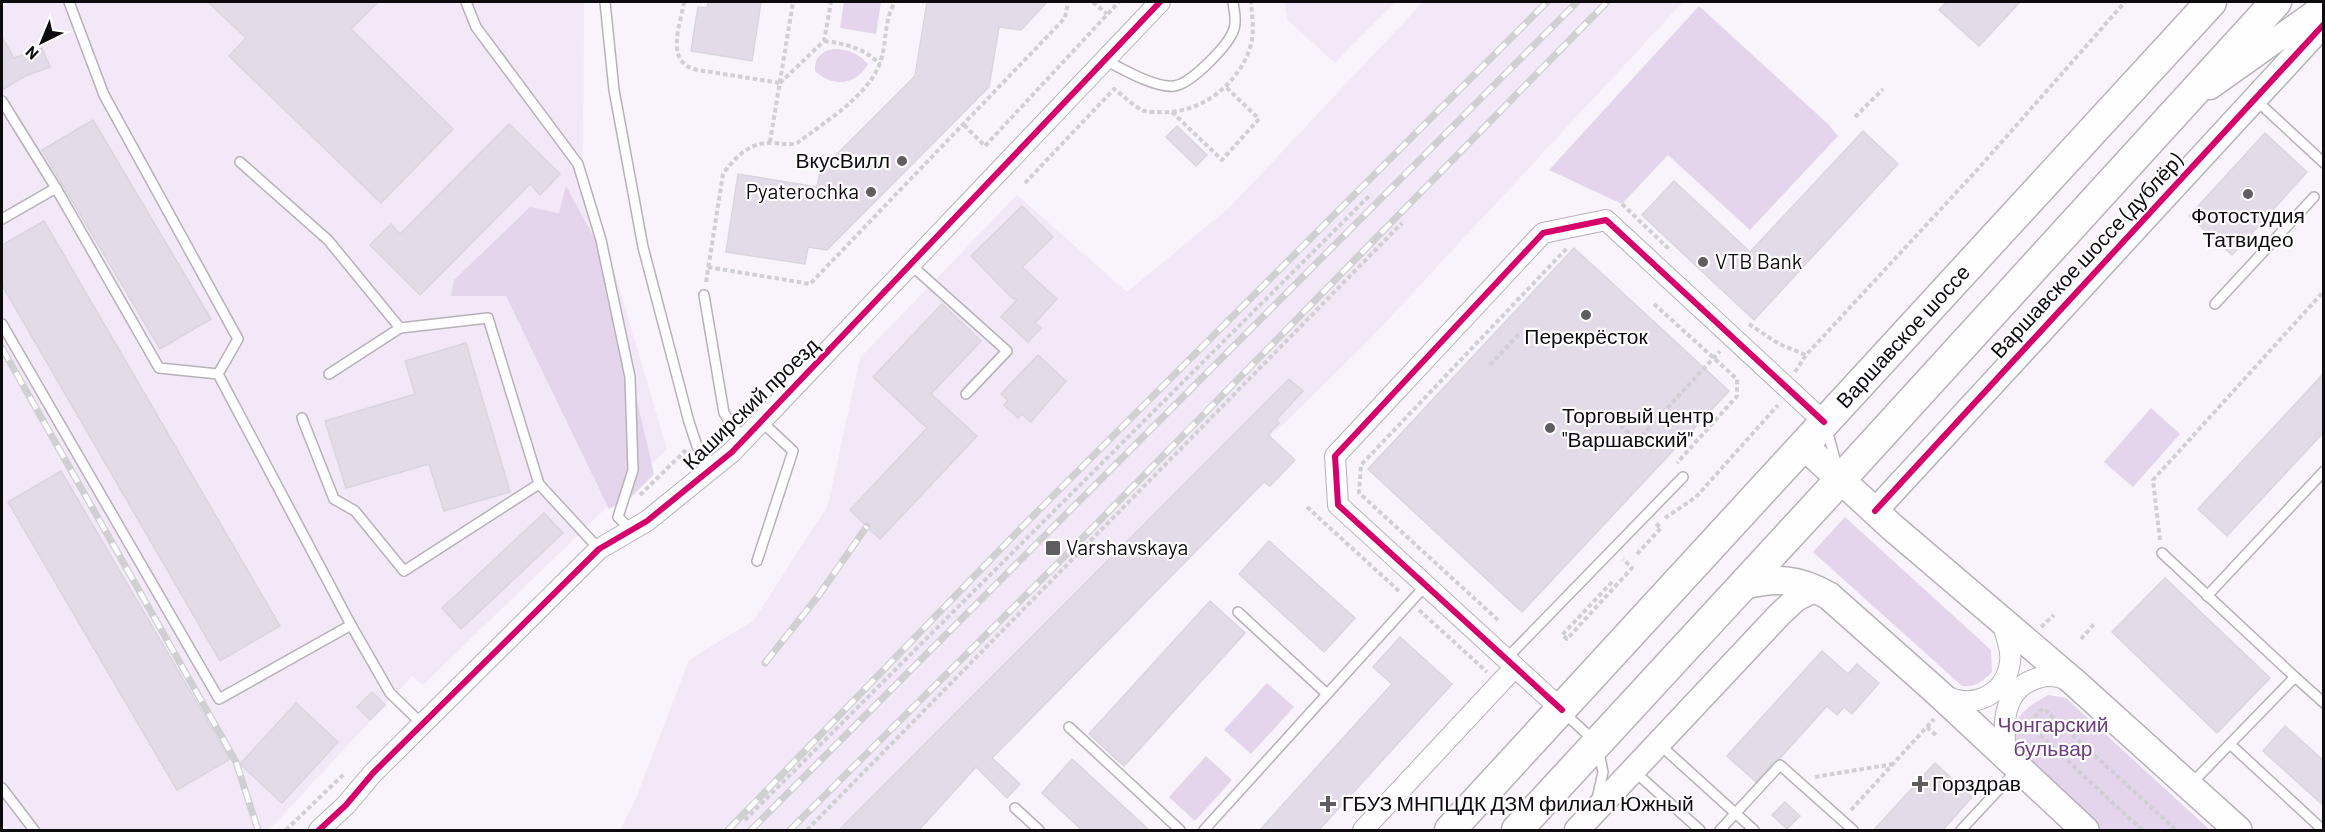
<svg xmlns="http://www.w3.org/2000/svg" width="2325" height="832" font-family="Barlow,sans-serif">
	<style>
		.built { fill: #f2e8f7 }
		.green { fill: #e4d5ec }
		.building { fill: #e4dbe9; stroke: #dad6dd; stroke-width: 1.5 }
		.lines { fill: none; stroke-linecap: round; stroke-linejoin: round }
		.service-casing { stroke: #b6b2b8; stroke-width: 12 }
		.minor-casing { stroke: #b6b2b8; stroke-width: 22 }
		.tertiary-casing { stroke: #b6b2b8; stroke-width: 27 }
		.secondary-casing { stroke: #b6b2b8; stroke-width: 30 }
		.primary-casing { stroke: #b6b2b8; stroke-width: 33 }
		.path { stroke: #d0cfd2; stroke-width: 4; stroke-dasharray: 4.5 3; stroke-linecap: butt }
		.service { stroke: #fefdff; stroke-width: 9 }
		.minor { stroke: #fefdff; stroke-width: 20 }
		.tertiary { stroke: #fefdff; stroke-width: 24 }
		.secondary { stroke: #fefdff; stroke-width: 27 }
		.primary { stroke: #fefdff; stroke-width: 30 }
		.rail-casing { stroke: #d0cfd2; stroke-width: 7 }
		.rail { stroke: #fff; stroke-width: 4.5; stroke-dasharray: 14; stroke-linecap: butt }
		.cycleway-casing { stroke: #fff; stroke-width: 10 }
		.cycleway { stroke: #d6006c; stroke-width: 6 }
		.poi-dot { fill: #605d62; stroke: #fff; stroke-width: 2 }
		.labels { text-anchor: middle; stroke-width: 4.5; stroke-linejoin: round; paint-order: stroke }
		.poi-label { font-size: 21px; fill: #0e0b0f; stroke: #fff; text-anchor: start }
		.street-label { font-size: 21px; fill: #0e0b0f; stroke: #fff }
		.park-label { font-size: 21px; fill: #6d3e81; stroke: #fff }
	</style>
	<rect width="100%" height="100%" fill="#f9f4fc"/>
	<g class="built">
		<path d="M2 2H584L583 166 667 449 423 685 412 676 269 830H2Z"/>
		<path d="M1284 2H1395L1335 63 1287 19Z"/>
		<path d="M1423 2H1683L1369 340 869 830H620L636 798 689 660 754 620 828 505 860 358 1017 195 1127 292 1230 207Z"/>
	</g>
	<g class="green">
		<path d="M844 2H881L876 34 840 28Z"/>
		<path d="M1699 6 1828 124 1838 136 1750 230 1668 155 1622 204 1549 170Z"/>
		<path d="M835 49C848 49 859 54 868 64 856 85 833 88 815 71 814 58 822 50 835 49Z"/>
		<path d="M566 186 603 254 654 474 631 497 609 509 506 296H451L454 280 530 207 559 213Z"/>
		<path d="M2151 408 2180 434 2133 487 2104 462Z"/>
		<path d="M1845 517 1991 650 1992 672C1982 682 1976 687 1962 686L1813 552Z"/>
		<path d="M1267 683 1294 707 1251 754 1224 730Z"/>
		<path d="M2048 695 2066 698 2210 830H2100L2016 754C2011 718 2019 712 2048 695Z"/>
		<path d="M1206 756 1232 780 1195 821 1169 797Z"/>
	</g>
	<g class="building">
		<path d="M208 2H378L351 29 453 129 381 203 229 56 246 38Z"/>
		<path d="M708 2H761L752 61 691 51 698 7 707 8Z"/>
		<path d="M927 2H1047L1021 30 999 27 989 87 827 250 808 247 805 264 726 252 738 174 817 187 820 171 915 76Z"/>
		<path d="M1947 2H2020L1979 46 1939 10Z"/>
		<path d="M2 37 14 58 42 48 50 67 25 76 2 90Z"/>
		<path d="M93 120 211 319 160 349 42 150Z"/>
		<path d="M509 124 560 174 540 195 530 184 420 295 370 245 391 224 400 234Z"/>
		<path d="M1177 126 1207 155 1196 166 1166 137Z"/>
		<path d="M1863 131 1898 164 1754 320 1642 215 1674 181 1750 252Z"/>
		<path d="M2265 133 2307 172 2232 255 2189 216Z"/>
		<path d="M1022 206 1053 237 1022 267 1057 299 1035 323 1041 328 1028 342 1001 317 1017 300 1011 297 971 256Z"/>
		<path d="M44 221 280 626 220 661 2 285V245Z"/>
		<path d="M1574 248 1729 391 1522 612 1368 469Z"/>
		<path d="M942 304 981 341 931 394 977 436 880 539 850 510 927 428 873 377Z"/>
		<path d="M466 343 510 492 444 511 429 464 346 488 325 421 415 394 405 361Z"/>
		<path d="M1038 355 1066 381 1031 422 1022 414 1018 418 1004 405 1008 400 1001 394Z"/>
		<path d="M2324 373V432L2227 536 2198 509Z"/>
		<path d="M1289 379 1303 391 1276 420 1279 423 1268 435 1295 460 1270 486 1264 482 992 758 1020 784 1007 798 976 767 918 831H838Z"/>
		<path d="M61 471 230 759 177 790 8 502Z"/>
		<path d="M544 513 563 533 461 629 442 608Z"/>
		<path d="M1269 541 1355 618 1324 652 1239 574Z"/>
		<path d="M2165 578 2270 678 2217 733 2112 632Z"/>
		<path d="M1210 601 1245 633 1124 766 1089 734Z"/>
		<path d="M1400 637 1452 684 1318 831H1259L1392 684 1373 667Z"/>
		<path d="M1822 651 1848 674 1857 664 1879 683 1852 714 1844 707 1837 715 1827 706 1780 758 1775 760 1756 782 1727 756Z"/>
		<path d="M372 692 385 705 370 720 357 707Z"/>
		<path d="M296 703 338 742 282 803 240 764Z"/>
		<path d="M2285 726 2324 761V806L2263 751Z"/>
		<path d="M1072 759 1150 831H1083L1042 793Z"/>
		<path d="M1935 763 1972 797 1942 831H1873Z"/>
		<path d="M1785 802 1800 816 1787 829 1772 815Z"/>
	</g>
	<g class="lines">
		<g class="service-casing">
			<g id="service">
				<path d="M69 2 104 95 238 339 218 374"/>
				<path d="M466 2 476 27 578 164 601 240 630 377 633 470 618 517 632 531"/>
				<path d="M605 2 614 90 643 247 689 422 697 446 714 467"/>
				<path d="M1105 60C1122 69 1155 88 1174 86 1191 84 1229 45 1234 29 1237 20 1234 11 1233 2"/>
				<path d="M2256 100 2324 163"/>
				<path d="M2 101 56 188 159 368 218 374 351 625 390 693 422 724"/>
				<path d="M240 162 328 240 400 328 488 318 539 484 599 549"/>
				<path d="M2 219 56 188"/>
				<path d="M911 265 1007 351 966 394"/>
				<path d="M704 295 724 413 732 425 745 439"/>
				<path d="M2215 304 2314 197"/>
				<path d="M2 324 219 699 351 625"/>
				<path d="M329 374 400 328"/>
				<path d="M302 418 334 499 355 511 404 571 539 484"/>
				<path d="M1827 430 1837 466"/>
				<path d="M2162 553 2295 677"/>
				<path d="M757 561 793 451 762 422"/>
				<path d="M2207 596 2324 471"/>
				<path d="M1238 612 1327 694"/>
				<path d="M1506 659 1683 477"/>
				<path d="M1563 712 1597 743 1603 772 1597 799"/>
				<path d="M1069 727 1180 830"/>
				<path d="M1659 744 1754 830"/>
				<path d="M2230 744 2323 830"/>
				<path d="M1635 772 1700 830"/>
				<path d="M2190 785 2295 677 2324 703"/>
				<path d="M2 788 34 830"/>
				<path d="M1015 808 1039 830"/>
				<path d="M1204 830 1426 585"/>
				<path d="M1720 830 1780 765 1853 830"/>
				<path d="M1961 830 2017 770"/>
			</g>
		</g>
		<g class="minor-casing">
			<g id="minor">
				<path d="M1944 695C1973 711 2006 694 2010 662 2012 649 2005 633 2001 620"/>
				<path d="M1562 710 1338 505 1335 456 1543 233 1606 220 1824 422"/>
				<path d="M2007 760C2003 732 2000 695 2030 681 2046 674 2054 675 2070 681"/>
				<path d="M319 830 346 805 373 773 599 549 647 521 732 452 1160 2"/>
				<path d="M1363 830 1515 667"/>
			</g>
		</g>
		<g class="tertiary-casing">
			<g id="tertiary">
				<path d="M2210 87 2324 6"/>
				<path d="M1875 511 2324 24"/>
				<path d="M1577 830 1779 615 1796 599 1816 589"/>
			</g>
		</g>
		<g class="secondary-casing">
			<g id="secondary">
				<path d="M1803 445 1892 527 2075 683 2238 830"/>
				<path d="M1742 586C1776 577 1798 578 1829 596L1936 691 2085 830"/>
			</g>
		</g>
		<g class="primary-casing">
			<g id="primary">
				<path id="s1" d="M1450 830 2211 2"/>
				<path d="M1517 830 1840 480 2276 2"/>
			</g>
		</g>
		<g class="path">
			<path d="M684 2C680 27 664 63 698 70L780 83"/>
			<path d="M1093 2 1107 14"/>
			<path d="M824 41C847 44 863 48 880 64"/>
			<path d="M780 83 824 41 831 2"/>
			<path d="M1172 112 1222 160 1259 119 1225 86"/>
			<path d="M1855 117 1883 89"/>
			<path d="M964 125 985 146 1119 2"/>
			<path d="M770 142 793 2"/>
			<path d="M1025 183 1114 89C1123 95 1134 107 1144 111 1148 112 1154 112 1158 112 1199 115 1237 86 1250 48 1255 32 1252 17 1251 2"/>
			<path d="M1622 204 1671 251"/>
			<path d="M708 267 810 284 1065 18 1068 2"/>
			<path d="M706 282 723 174C735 157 751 141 773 143 782 143 788 146 797 143 825 122 871 94 881 60 887 40 884 20 895 2"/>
			<path d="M1654 304 1737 379V396L1677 463"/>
			<path d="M1749 324 1779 344 1806 355 1977 170 2125 2"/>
			<path d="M1490 365 1520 333"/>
			<path d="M1795 372 1806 355"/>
			<path d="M1615 420 1637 441 1720 351"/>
			<path d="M640 495 686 450"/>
			<path d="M1307 507 1400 592"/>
			<path d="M1665 518 1696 497 1778 405"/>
			<path d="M2160 540 2153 480 2324 291"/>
			<path d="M1637 554 1661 528 1655 523"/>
			<path d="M1612 582 1562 635 1567 639 1632 568 1623 559"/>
			<path d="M1419 610 1487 672"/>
			<path d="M1498 620 1359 493 1361 465 1567 248"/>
			<path d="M2041 627 2054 615"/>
			<path d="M2081 639 2095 623"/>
			<path d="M1927 727 1938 737"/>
			<path d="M1815 777 1893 764"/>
			<path d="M1851 810 1934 719"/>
			<path d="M745 820 1371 194"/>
			<path d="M286 830 345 773"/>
			<path d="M807 830 1402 223"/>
			<path d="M2142 830 2028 724 2043 708 2176 830"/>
		</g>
		<use href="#service" class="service"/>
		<use href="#minor" class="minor"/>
		<use href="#tertiary" class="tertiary"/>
		<use href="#secondary" class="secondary"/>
		<use href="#primary" class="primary"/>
		<g class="rail-casing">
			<g id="rail">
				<path d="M2 348 236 762 258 830"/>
				<path d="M765 663 819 595 867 526"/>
				<path d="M728 830 1026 523 1547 2"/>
				<path d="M751 830 1577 2"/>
				<path d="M790 830 1063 558 1607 2"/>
			</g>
		</g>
		<use href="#rail" class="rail"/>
		<g class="cycleway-casing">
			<g id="cycleway">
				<path d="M1875 511 2324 24"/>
				<path d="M1562 710 1338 505 1335 456 1543 233 1606 220 1824 422"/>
				<path d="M319 830 346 805 373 773 599 549 647 521 732 452 1160 2"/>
			</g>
		</g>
		<use href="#cycleway" class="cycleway"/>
	</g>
	<g class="poi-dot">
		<circle cx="902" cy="161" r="6"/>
		<circle cx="871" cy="192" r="6"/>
		<circle cx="2248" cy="194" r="6"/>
		<circle cx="1703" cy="262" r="6"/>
		<circle cx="1586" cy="315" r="6"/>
		<circle cx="1550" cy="428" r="6"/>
		<rect x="1045" y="540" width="16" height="16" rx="3"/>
		<path d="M1917 775h6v6h6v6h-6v6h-6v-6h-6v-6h6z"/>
		<path d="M1325 795h6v6h6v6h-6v6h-6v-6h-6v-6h6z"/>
	</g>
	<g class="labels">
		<g class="poi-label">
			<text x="890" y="168" text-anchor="end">ВкусВилл</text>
			<text x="859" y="199" text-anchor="end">Pyaterochka</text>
			<text x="2248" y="223" text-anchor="middle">Фотостудия<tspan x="2248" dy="24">Татвидео</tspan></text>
			<text x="1715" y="269">VTB Bank</text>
			<text x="1586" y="344" text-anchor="middle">Перекрёсток</text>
			<text x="1562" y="423">Торговый центр<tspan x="1562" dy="24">"Варшавский"</tspan></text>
			<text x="1066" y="555">Varshavskaya</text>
			<text x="1932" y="791">Горздрав</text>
			<text x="1342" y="811">ГБУЗ МНПЦДК ДЗМ филиал Южный</text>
		</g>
		<g class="street-label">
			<text transform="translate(2087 256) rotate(-47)" y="7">Варшавское шоссе (дублёр)</text>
			<text dy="7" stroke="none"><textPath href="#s1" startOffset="670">Варшавское шоссе</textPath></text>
			<text transform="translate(751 404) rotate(-44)" y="7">Каширский проезд</text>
		</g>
		<g class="park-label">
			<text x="2053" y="732">Чонгарский<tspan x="2053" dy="24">бульвар</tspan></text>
		</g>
	</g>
	<rect width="2325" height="832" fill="none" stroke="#0e0b0f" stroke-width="6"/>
	<g transform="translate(42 42) rotate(223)" stroke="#ffffff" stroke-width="4.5" paint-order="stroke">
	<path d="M0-4.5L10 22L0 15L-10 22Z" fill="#0e0b0f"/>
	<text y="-9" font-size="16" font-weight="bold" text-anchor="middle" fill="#0e0b0f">N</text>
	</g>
</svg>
